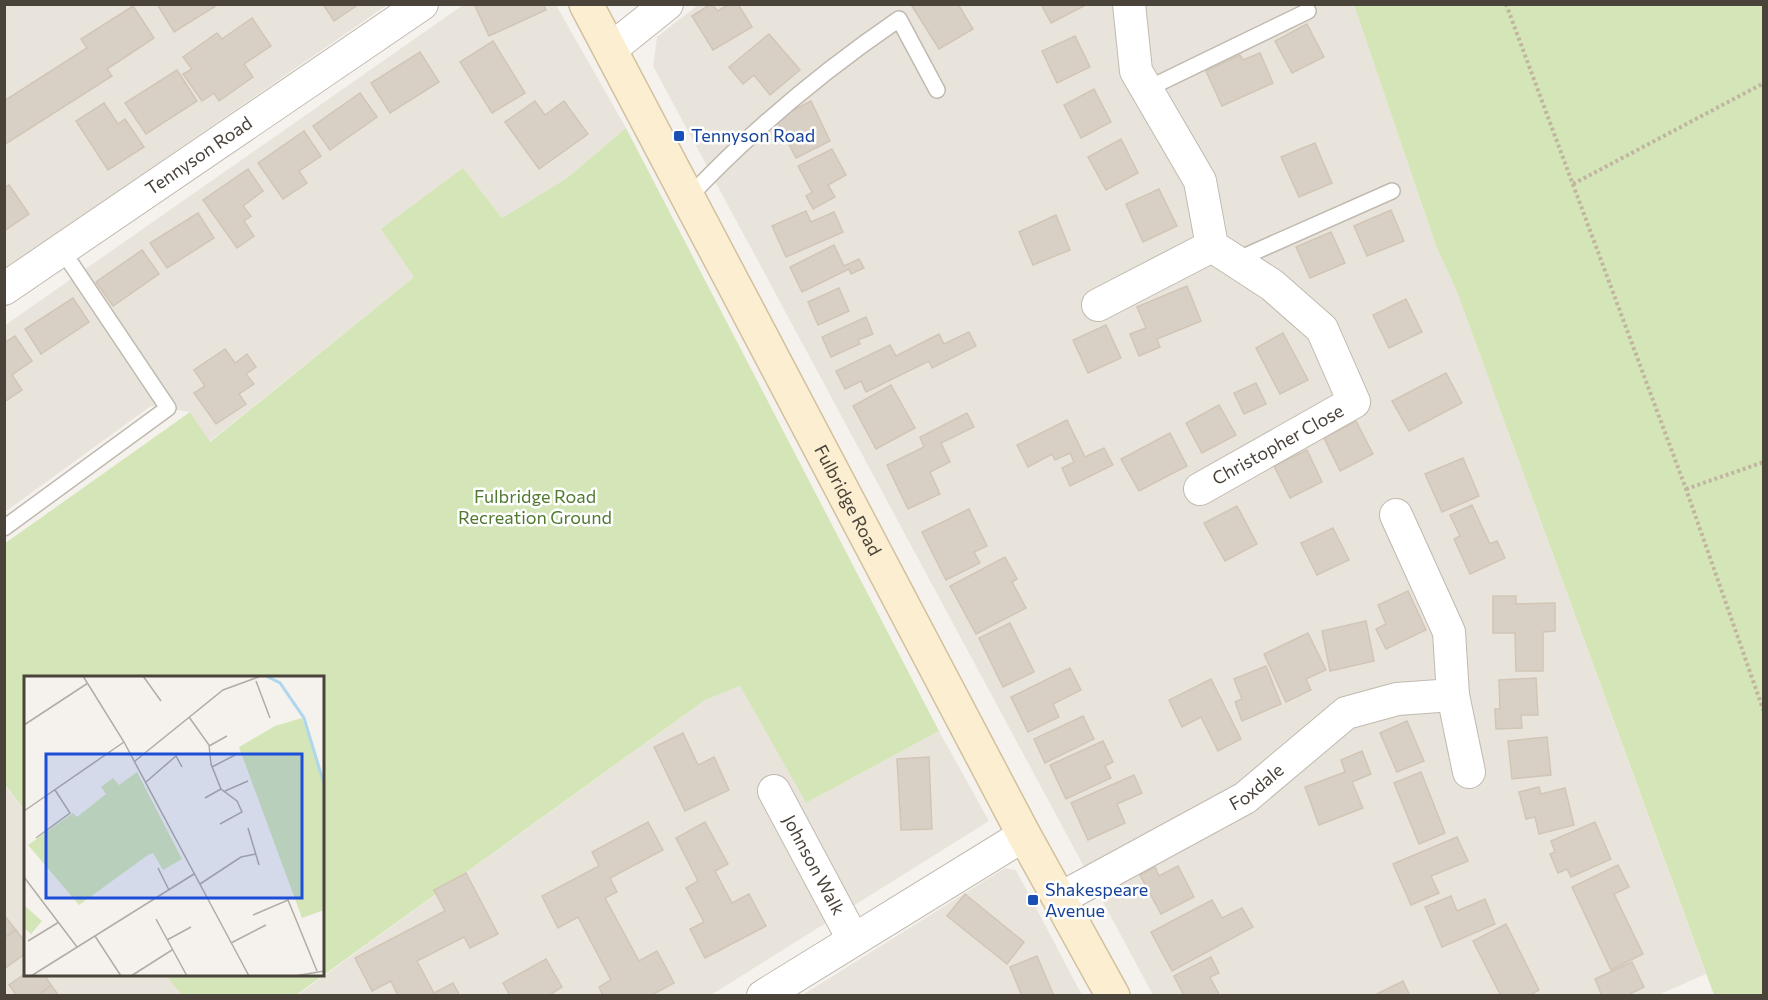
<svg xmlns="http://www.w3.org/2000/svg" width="1768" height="1000" font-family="Commissioner,sans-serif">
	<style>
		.residential { fill: #e9e4db }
		.green { fill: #d4e6b8 }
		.building { fill: #d9d0c5; stroke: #d1c5b6; stroke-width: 1.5 }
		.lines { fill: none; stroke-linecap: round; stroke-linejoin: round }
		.lane-casing { stroke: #c1b9af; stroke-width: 18 }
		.street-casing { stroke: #c1b9af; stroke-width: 34 }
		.secondary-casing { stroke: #d2c19f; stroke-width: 36 }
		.path { stroke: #c1b4a1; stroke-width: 4; stroke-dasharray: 3 3; stroke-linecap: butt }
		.lane { stroke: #fff; stroke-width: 15 }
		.street { stroke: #fff; stroke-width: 32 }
		.secondary { stroke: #fceed0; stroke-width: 33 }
		.transit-dot { fill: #1a4fb4; stroke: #fff; stroke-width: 2 }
		.labels { text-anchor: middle; stroke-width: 5; stroke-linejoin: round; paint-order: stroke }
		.transit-label { font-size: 18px; fill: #164399; stroke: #fff; text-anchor: start }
		.street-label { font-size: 18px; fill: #4a433a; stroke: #fff }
		.park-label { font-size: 18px; fill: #507930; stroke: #fff }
		.inset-river { fill: none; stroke: #aed7ed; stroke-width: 3 }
		.inset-road { fill: none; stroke: #b1aca5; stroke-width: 1.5 }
		.view { fill: #1d4ed8; fill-opacity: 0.15; stroke: #1d4ed8; stroke-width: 3 }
		.inset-edge { fill: none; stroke: #4a433a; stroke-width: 3 }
	</style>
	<rect width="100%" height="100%" fill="#f5f2ed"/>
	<g class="residential">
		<path d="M5 5H387L5 269Z"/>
		<path d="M463 5H556L626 128 567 178 502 218 463 169 414 277 209 442 190 412 151 406 5 512 4 326Z"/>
		<path d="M698 5H1354L1436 246 1457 292 1706 974 1656 996 1153 995 653 66 657 37Z"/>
		<path d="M740 685 806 803 939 731 989 821 711 995 296 996 705 700Z"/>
		<path d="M4 785 25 810 26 974 165 975 182 995H5Z"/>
		<path d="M1005 868 1016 870 1082 995 801 996Z"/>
	</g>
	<g class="green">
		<path d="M1354 5H1763V995H1714L1457 292 1436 246Z"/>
		<path d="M626 128 939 731 806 803 740 686 705 700 296 995H182L165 975 322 974V678H26L25 810 5 785 4 544 190 412 210 442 414 277 381 229 463 168 502 218 567 178Z"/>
	</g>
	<g class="building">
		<path d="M157 4H219L174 32Z"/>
		<path d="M323 4H359L334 21Z"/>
		<path d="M474 4H543L546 10 489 36Z"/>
		<path d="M711 4 718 11 729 4H738L752 27 713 50 692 16Z"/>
		<path d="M916 4H958L973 29 939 49 912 6Z"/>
		<path d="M1041 4H1083L1084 6 1051 23Z"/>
		<path d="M133 6 154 38 107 69 112 76 4 145V101L87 48 81 39Z"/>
		<path d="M252 18 271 46 244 64 253 77 219 101 214 93 202 101 183 74 192 69 183 57 217 33 222 39Z"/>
		<path d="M1307 24 1324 57 1292 73 1275 41Z"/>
		<path d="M769 34 800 70 770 95 754 75 743 84 729 67Z"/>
		<path d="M1075 36 1090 67 1057 83 1042 51Z"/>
		<path d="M493 41 525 93 492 113 460 62Z"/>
		<path d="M420 52 439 82 390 113 371 83Z"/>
		<path d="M1260 53 1273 83 1222 106 1206 71 1240 55 1243 60Z"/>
		<path d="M177 70 197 101 146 134 125 103Z"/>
		<path d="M1094 89 1111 122 1081 138 1064 105Z"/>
		<path d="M360 93 377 117 330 150 313 126Z"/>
		<path d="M535 101 545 115 564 101 588 134 539 169 505 122Z"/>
		<path d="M811 101 830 141 796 158 776 119Z"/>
		<path d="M104 103 118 124 125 119 144 147 108 170 76 121Z"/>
		<path d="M304 131 321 156 299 171 307 183 283 199 258 163Z"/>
		<path d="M1121 139 1138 173 1106 190 1088 157Z"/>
		<path d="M1315 143 1332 183 1299 197 1281 157Z"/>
		<path d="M832 149 846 175 828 185 835 197 813 209 806 196 812 192 798 166Z"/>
		<path d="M248 169 263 191 243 206 251 216 244 221 254 236 237 248 203 200Z"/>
		<path d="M9 185 29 214 4 231V188Z"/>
		<path d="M1159 189 1177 226 1143 242 1126 204Z"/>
		<path d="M1391 210 1404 241 1367 256 1354 226Z"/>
		<path d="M806 211 811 222 834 212 843 232 786 257 772 226Z"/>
		<path d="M198 213 214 238 167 268 150 243Z"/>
		<path d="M1056 215 1070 250 1033 265 1019 232Z"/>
		<path d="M1331 232 1345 263 1310 278 1296 247Z"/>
		<path d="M834 245 844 266 859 259 864 268 851 274 849 269 802 292 790 267Z"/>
		<path d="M142 250 159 274 113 306 96 282Z"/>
		<path d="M1187 286 1201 321 1157 339 1160 347 1139 356 1130 334 1146 328 1137 307Z"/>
		<path d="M839 288 849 311 818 325 808 302Z"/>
		<path d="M73 298 89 322 41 354 25 329Z"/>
		<path d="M1406 299 1422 332 1389 348 1373 315Z"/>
		<path d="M866 317 873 334 858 340 860 344 831 357 822 337Z"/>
		<path d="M1106 325 1121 358 1088 373 1073 340Z"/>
		<path d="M969 332 976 346 932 368 929 361 866 392 861 381 845 389 836 371 890 345 896 356 939 334 944 344Z"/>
		<path d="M1283 333 1308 380 1280 394 1256 348Z"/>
		<path d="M15 336 32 361 12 375 22 390 4 402V343Z"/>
		<path d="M225 349 235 363 247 354 256 367 246 374 254 384 239 394 246 404 216 424 194 393 205 386 194 370Z"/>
		<path d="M1446 373 1462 403 1409 431 1392 401Z"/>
		<path d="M1256 383 1266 404 1244 414 1234 393Z"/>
		<path d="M891 385 915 428 876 449 853 406Z"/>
		<path d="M1219 405 1236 435 1202 453 1186 423Z"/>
		<path d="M967 413 974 427 941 443 950 462 930 472 940 494 908 509 887 465 924 447 920 437Z"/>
		<path d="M1067 420 1085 457 1104 448 1113 465 1070 486 1062 468 1074 462 1070 453 1055 460 1052 454 1028 467 1017 445Z"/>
		<path d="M1356 421 1373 454 1340 471 1324 438Z"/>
		<path d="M1170 433 1187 466 1139 491 1121 459Z"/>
		<path d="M1307 450 1322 482 1290 498 1274 466Z"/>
		<path d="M1463 458 1479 496 1442 512 1425 474Z"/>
		<path d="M1472 505 1490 544 1497 541 1505 558 1470 574 1454 539 1460 536 1450 515Z"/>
		<path d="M1237 506 1257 544 1225 561 1204 523Z"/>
		<path d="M969 509 987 546 974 552 980 563 946 580 922 532Z"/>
		<path d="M1333 528 1349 560 1317 575 1301 543Z"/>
		<path d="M1005 557 1017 579 1012 582 1026 608 976 634 950 586Z"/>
		<path d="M1408 591 1426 630 1386 649 1376 629 1386 624 1378 605Z"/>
		<path d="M1493 596H1516V604L1555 603V631L1543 632V671H1516L1515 633H1493Z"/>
		<path d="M1366 621 1374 661 1330 671 1322 631Z"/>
		<path d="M1010 623 1034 672 1003 687 979 638Z"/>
		<path d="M1308 633 1326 670 1306 679 1311 690 1286 702 1264 654Z"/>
		<path d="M1266 666 1281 704 1242 721 1235 702 1242 699 1234 679Z"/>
		<path d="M1070 668 1081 690 1053 704 1059 717 1028 732 1011 697Z"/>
		<path d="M1536 678 1538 715H1521L1522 728 1496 729 1495 709H1500L1499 680Z"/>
		<path d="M1211 679 1241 739 1218 751 1201 717 1182 727 1169 700Z"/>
		<path d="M1083 716 1094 739 1045 763 1034 739Z"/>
		<path d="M1407 721 1424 761 1397 772 1380 733Z"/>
		<path d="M683 733 698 765 714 757 729 790 685 811 654 747Z"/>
		<path d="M1547 737 1551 775 1512 779 1508 741Z"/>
		<path d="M1103 741 1113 762 1105 766 1111 778 1066 799 1050 765Z"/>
		<path d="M1362 751 1371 774 1352 782 1363 808 1319 825 1305 787 1345 772 1341 760Z"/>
		<path d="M929 757 932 829 901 830 897 759Z"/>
		<path d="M1421 772 1445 833 1419 844 1394 783Z"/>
		<path d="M1134 775 1142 793 1117 804 1125 823 1088 840 1071 803Z"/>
		<path d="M1539 787 1541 794 1565 788 1574 825 1539 834 1535 817 1526 819 1519 792Z"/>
		<path d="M648 822 663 850 610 878 617 892 605 898 639 961 657 951 674 983 650 996H603L599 987 611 980 578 917 558 928 542 896 599 866 592 852Z"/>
		<path d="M705 822 728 864 715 871 732 903 749 894 766 926 705 958 690 929 704 922 686 888 698 881 676 838Z"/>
		<path d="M1595 822 1611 859 1571 877 1567 869 1558 873 1550 854 1555 852 1551 841Z"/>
		<path d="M1457 837 1468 861 1431 876 1439 893 1411 905 1393 864Z"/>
		<path d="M1618 865 1629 887 1614 894 1643 954 1611 970 1572 887Z"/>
		<path d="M1178 866 1194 897 1161 914 1140 875 1155 867 1159 876Z"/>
		<path d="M466 873 498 934 470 948 464 937 417 961 434 993 453 983 460 996H398L391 981 372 991 355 958 445 911 434 890Z"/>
		<path d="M965 894 1024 942 1007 964 947 916Z"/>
		<path d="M1451 896 1457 911 1485 899 1495 924 1442 947 1425 907Z"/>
		<path d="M1212 900 1222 918 1242 908 1253 927 1172 971 1151 932Z"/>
		<path d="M4 915 16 930 4 938Z"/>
		<path d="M1506 924 1539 990 1529 996H1501L1473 941Z"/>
		<path d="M16 930 26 943V953L4 969V938Z"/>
		<path d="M1037 956 1054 996H1022L1010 967Z"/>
		<path d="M1211 957 1219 973 1210 977 1220 996H1184L1174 976Z"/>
		<path d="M546 959 562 987 548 996H510L503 983Z"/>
		<path d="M1632 962 1644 987 1626 996H1602L1595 979Z"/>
		<path d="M26 973 44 974 51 985 38 996H17L9 985Z"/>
		<path d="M1403 981 1410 996H1373Z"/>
		<path d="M51 985 59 996H38Z"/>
	</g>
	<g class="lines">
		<g class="lane-casing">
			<g id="lane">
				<path d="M1147 89 1308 11"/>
				<path d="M689 197C752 130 823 71 899 19L937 90"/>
				<path d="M1234 261 1392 191"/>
				<path d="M4 528 168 408 62 250"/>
			</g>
		</g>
		<g class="street-casing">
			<g id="street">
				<path d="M1129 4 1136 71 1200 181 1212 246 1272 285 1322 329 1354 402 1200 489"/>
				<path d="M611 49 667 4"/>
				<path id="s1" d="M4 289 422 4"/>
				<path d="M1098 305 1212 246"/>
				<path d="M1396 515 1449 632 1453 695 1469 772"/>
				<path id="s2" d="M774 791 853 939"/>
				<path id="s3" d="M1061 898 1245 798 1346 713 1397 699 1453 695"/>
				<path d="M763 996 1024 835"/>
			</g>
		</g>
		<g class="secondary-casing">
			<g id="secondary">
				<path id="s4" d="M586 4 1024 835 1113 996"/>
			</g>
		</g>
		<g class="path">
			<path d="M1506 4 1686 489 1764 712"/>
			<path d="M1573 184 1764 83"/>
			<path d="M1686 489 1764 462"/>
		</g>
		<use href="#lane" class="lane"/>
		<use href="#street" class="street"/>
		<use href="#secondary" class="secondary"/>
	</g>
	<g class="transit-dot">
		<rect x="673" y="130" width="12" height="12" rx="3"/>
		<rect x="1027" y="894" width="12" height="12" rx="3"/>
	</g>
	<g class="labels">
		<g class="transit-label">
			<text x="691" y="142">Tennyson Road</text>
			<text x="1045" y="896">Shakespeare<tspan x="1045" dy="21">Avenue</tspan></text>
		</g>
		<g class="street-label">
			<text dy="6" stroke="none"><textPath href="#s1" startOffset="236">Tennyson Road</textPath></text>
			<text transform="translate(1278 445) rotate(-29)" y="6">Christopher Close</text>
			<text dy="6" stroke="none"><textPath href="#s4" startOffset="561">Fulbridge Road</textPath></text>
			<text dy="6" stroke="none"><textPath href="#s3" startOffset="225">Foxdale</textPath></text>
			<text dy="6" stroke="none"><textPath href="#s2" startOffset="84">Johnson Walk</textPath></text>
		</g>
		<g class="park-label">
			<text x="535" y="503">Fulbridge Road<tspan x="535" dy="21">Recreation Ground</tspan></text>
		</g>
	</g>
	<g transform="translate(24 676)">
		<rect width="300" height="300" fill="#f5f2ed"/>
		<path d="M278 42 300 106V234L278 242 215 71 251 50ZM113 96 158 183 139 194 129 177 124 179 55 229 4 169 49 137 53 141 82 118 77 111 89 102 95 109ZM1 230 18 245 7 258 0 252Z" fill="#d4e6b8"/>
		<path class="inset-river" d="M242 0 256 7 280 42 300 108"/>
		<path class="inset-road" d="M59 0 100 66 225 300M119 0 137 25M232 5 246 42M165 41 185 69 187 88 197 113 213 125 218 136 196 148M0 49 64 7M185 70 203 60M111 85 199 14 237 0M188 91 211 79M122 106 152 80 158 91M201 115 224 105M181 122 197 113M0 135 100 66M224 152 235 189M12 162 46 137 31 114M134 192 145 214M0 201 53 271M176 208 217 181 232 178M229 239 264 224 293 295M132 243 163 300M71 260 97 300M143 264 167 251M4 265 35 246M207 267 242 249M7 300 170 198M107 300 148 274M271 300 300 295"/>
		<path class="view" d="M22 78H278V222H22Z"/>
		<rect width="300" height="300" class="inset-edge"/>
	</g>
	<rect width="1768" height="1000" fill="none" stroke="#4a433a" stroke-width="12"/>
</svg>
